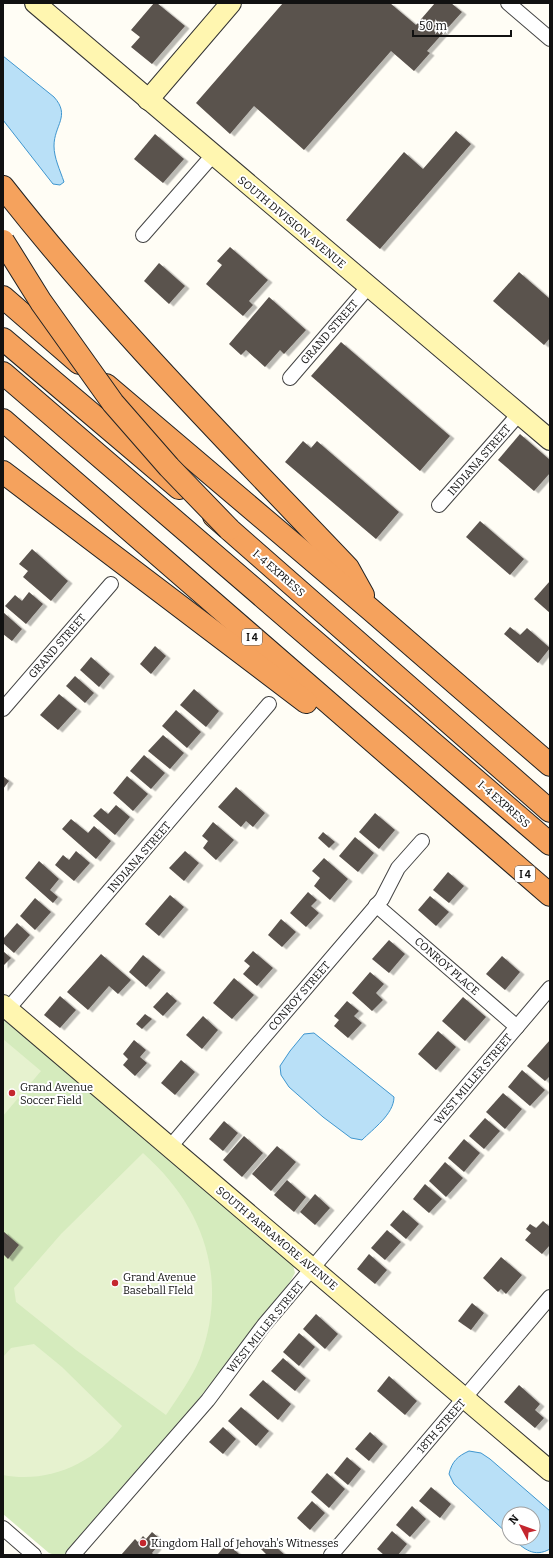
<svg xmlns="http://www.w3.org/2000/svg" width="553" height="1558" font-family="Bitter,serif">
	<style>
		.green { fill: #d5ebbd }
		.pitch { fill: #e6f2cf }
		.water { fill: #b9e0f7; stroke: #3f96cf }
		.building { fill: #5a524d; filter: url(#shadow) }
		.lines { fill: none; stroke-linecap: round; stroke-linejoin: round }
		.street-casing { stroke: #444; stroke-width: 16 }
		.secondary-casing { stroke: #333; stroke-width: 22 }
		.highway-casing { stroke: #222; stroke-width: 24 }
		.street { stroke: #fff; stroke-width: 14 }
		.secondary { stroke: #fff6b0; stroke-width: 20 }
		.highway { stroke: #f5a25d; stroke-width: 22 }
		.highway-bridge-casing { stroke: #222; stroke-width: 24; stroke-linecap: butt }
		.highway-bridge { stroke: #f5a25d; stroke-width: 22 }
		.poi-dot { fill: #c4262e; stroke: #fff; stroke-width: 1.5 }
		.labels { text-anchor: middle; stroke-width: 4; stroke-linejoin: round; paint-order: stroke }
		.shield { fill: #fff; stroke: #585858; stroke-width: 1 }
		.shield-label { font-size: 10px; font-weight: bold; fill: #111 }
		.street-label { font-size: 11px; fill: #111; stroke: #fff }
		.poi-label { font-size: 11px; fill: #111; stroke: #fff; text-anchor: start }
	</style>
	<defs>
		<filter id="shadow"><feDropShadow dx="4.5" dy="2.5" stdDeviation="0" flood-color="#0004"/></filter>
	</defs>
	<rect width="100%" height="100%" fill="#fffdf5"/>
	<path class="green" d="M3 1017 293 1265 295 1273C283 1296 263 1315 247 1336 191 1412 129 1483 68 1555H55L49 1553 3 1514Z"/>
	<g class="pitch">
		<path d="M3 1039 41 1071 3 1116Z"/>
		<path d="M143 1153C204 1207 229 1279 200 1358 192 1378 178 1397 166 1415L76 1350 16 1302 14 1288 61 1234Z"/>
		<path d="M34 1344 62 1367 122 1426C95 1463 48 1484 3 1475V1357L11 1348Z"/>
	</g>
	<g class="water">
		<path d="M3 56 54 97C71 116 54 125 54 146 54 158 60 170 64 182L60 185 53 184 3 120Z"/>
		<path d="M314 1033 394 1097C394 1114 373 1129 362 1140L351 1138 323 1117 289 1087 281 1075 280 1066 290 1051 304 1034Z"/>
		<path d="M469 1451 481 1453 490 1459 550 1511V1549C534 1558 524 1549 512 1538H533V1514H509V1535L454 1484 449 1474C452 1461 458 1456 469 1451Z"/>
	</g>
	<g class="building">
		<path d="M154 3H157L185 26 152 64 131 47 140 37 131 30Z"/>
		<path d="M283 3H390L416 25 435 3H451L462 12 427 51 430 53 414 71 391 51 304 150 254 106 230 134 196 103Z"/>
		<path d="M456 131 471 144 380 249 346 220 404 152 423 169Z"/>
		<path d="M155 134 184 159 163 183 134 159Z"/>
		<path d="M230 247 268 280 249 301 253 305 243 316 206 284 222 265 217 261Z"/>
		<path d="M159 263 185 286 169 304 144 281Z"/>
		<path d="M519 272 550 299V338L544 345 493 301Z"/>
		<path d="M269 297 306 330 284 354 280 350 265 367 246 350 241 355 229 344Z"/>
		<path d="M341 342 450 436 420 471 311 376Z"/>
		<path d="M520 434 550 460V473L534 491 498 460Z"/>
		<path d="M303 441 311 448 317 441 399 512 376 539 285 462Z"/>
		<path d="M480 521 524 559 510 575 466 537Z"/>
		<path d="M32 549 68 581 51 601 23 577 28 571 19 564Z"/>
		<path d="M550 581V613L534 599Z"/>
		<path d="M29 592 43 604 26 624 5 606 15 595 22 601Z"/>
		<path d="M3 612 22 629 12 641 3 634Z"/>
		<path d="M510 627 520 635 527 628 550 648 538 663 504 634Z"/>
		<path d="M155 646 166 656 151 674 140 664Z"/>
		<path d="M91 657 110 674 99 687 80 670Z"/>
		<path d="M75 676 94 693 85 703 66 686Z"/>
		<path d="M194 689 219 711 206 727 180 705Z"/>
		<path d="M59 694 77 709 58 730 40 715Z"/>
		<path d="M176 710 201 732 187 748 162 726Z"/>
		<path d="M163 735 184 753 170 769 148 751Z"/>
		<path d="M144 755 165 773 151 789 130 771Z"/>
		<path d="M3 776 9 781 3 789Z"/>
		<path d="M127 776 148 794 133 811 113 793Z"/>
		<path d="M236 787 265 813 253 827 246 821 241 827 218 807Z"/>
		<path d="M116 805 130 817 115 835 93 816 101 808 108 814Z"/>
		<path d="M375 813 395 830 379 849 359 832Z"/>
		<path d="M71 819 88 833 94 826 111 841 96 859 62 829Z"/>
		<path d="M213 822 234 840 216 860 203 848 208 841 202 836Z"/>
		<path d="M323 832 335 842 329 848 318 838Z"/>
		<path d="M355 837 374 853 358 872 339 856Z"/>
		<path d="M76 851 90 863 74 881 55 865 63 855 69 860Z"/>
		<path d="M185 851 199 863 184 881 169 868Z"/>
		<path d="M324 858 348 879 330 900 314 886 320 878 312 871Z"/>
		<path d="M39 861 59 879 50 890 58 897 53 903 25 878Z"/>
		<path d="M448 872 464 886 449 903 433 890Z"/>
		<path d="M308 892 317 900 311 906 319 913 306 927 290 913Z"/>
		<path d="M170 895 184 907 159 936 145 924Z"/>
		<path d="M430 896 449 912 436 926 418 910Z"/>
		<path d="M35 898 51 912 35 930 20 916Z"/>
		<path d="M281 919 296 932 282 947 268 935Z"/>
		<path d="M17 923 30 935 14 953 3 943V939Z"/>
		<path d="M389 940 405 954 389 973 372 959Z"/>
		<path d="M3 951 11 958 3 966Z"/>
		<path d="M253 951 273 968 257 986 243 974 250 966 244 961Z"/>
		<path d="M101 954 131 980 118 994 109 986 88 1010 67 992Z"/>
		<path d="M143 955 161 970 146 987 129 972Z"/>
		<path d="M502 956 520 972 505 990 486 974Z"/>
		<path d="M370 972 384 984 376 993 383 1000 372 1011 352 993Z"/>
		<path d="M234 978 254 995 232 1019 213 1003Z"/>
		<path d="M167 992 177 1001 163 1016 153 1007Z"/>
		<path d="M60 996 76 1010 60 1028 44 1015Z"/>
		<path d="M463 997 486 1017 465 1041 442 1021Z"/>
		<path d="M347 1001 359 1011 354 1016 362 1023 348 1038 334 1026 339 1020 334 1016Z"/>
		<path d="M145 1014 152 1019 142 1029 136 1024Z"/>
		<path d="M203 1016 218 1030 202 1049 186 1035Z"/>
		<path d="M438 1031 456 1047 436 1070 418 1054Z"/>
		<path d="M134 1040 146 1050 140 1057 147 1063 135 1076 123 1065 128 1059 123 1054Z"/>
		<path d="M550 1040V1076L545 1081 527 1066Z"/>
		<path d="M181 1060 195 1072 175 1095 161 1083Z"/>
		<path d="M522 1070 545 1090 530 1106 508 1087Z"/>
		<path d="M503 1093 522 1109 505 1129 486 1112Z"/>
		<path d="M485 1118 500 1131 484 1149 469 1136Z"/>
		<path d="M224 1121 238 1133 223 1151 209 1139Z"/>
		<path d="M244 1136 263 1153 242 1177 223 1160Z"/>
		<path d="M464 1139 480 1153 464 1172 448 1158Z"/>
		<path d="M277 1146 296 1162 271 1191 252 1174Z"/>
		<path d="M445 1162 463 1178 446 1197 429 1181Z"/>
		<path d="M287 1180 306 1197 294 1212 274 1195Z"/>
		<path d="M425 1184 442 1199 429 1213 413 1199Z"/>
		<path d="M315 1194 330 1208 315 1225 300 1212Z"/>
		<path d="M403 1210 419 1224 406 1239 390 1225Z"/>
		<path d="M543 1221 550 1227V1245L542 1254 525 1240 531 1233 526 1229 530 1224 536 1228Z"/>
		<path d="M387 1230 401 1242 385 1260 371 1248Z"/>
		<path d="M3 1231 19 1245 8 1259 3 1254Z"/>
		<path d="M369 1254 387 1270 375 1284 357 1269Z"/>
		<path d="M501 1257 522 1275 506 1294 501 1289 498 1292 483 1278Z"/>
		<path d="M472 1303 484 1313 471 1330 458 1321Z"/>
		<path d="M316 1314 338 1334 325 1349 303 1329Z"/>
		<path d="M299 1333 315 1347 299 1366 283 1352Z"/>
		<path d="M283 1358 306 1378 295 1391 271 1371Z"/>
		<path d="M389 1376 417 1401 405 1415 377 1391Z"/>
		<path d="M263 1380 291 1404 278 1420 249 1395Z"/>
		<path d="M519 1385 540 1404 535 1410 544 1418 535 1428 504 1402Z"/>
		<path d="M241 1407 269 1431 256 1446 228 1421Z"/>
		<path d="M223 1427 236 1439 223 1454 209 1442Z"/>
		<path d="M370 1432 383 1444 369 1461 355 1449Z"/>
		<path d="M347 1457 361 1469 348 1485 334 1473Z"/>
		<path d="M327 1473 345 1489 329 1508 311 1492Z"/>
		<path d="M431 1487 451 1504 440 1518 419 1501Z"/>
		<path d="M312 1501 325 1513 310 1530 297 1518Z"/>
		<path d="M412 1506 426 1519 410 1537 396 1525Z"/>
		<path d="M392 1531 407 1544 398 1555H384L377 1549Z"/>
		<path d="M152 1532 159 1538 153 1544 157 1547 152 1553 154 1555H121L135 1539 138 1542 143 1536 146 1539Z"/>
		<path d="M267 1539 285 1555H265L266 1554 260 1548Z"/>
		<path d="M227 1543 239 1554 238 1555 218 1554Z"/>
	</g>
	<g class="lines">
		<g class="street-casing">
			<g id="street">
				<path d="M508 3 550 39"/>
				<path d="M143 235 213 155"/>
				<path d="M290 378 369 286"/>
				<path d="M439 505 519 414"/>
				<path d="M3 709 111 584"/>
				<path d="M376 905 517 1027"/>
				<path d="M8 1009 269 704"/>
				<path d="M170 1147 382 899 398 868 422 841"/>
				<path d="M3 1528 34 1555"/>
				<path d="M73 1555 208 1400 264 1325 550 988"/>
				<path d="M331 1555 550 1297"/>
			</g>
		</g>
		<g class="secondary-casing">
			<g id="secondary">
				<path d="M35 3 550 440"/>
				<path d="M148 100 231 3"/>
				<path d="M3 1005 550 1471"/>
			</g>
		</g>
		<g class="highway-casing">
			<g id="highway">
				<path d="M3 187C109 322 230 444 348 568L363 595"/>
				<path d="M3 297 79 363"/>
				<path d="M3 339 179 488"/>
				<path d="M3 373 550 844"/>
				<path d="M106 385 370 609 550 765"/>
				<path d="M3 420 550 895"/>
				<path d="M3 472 306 702"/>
				<path d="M214 516 550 811"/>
			</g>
		</g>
		<use href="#street" class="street"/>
		<use href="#secondary" class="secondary"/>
		<use href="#highway" class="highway"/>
		<g class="highway-bridge-casing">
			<path id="highway-bridge" d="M3 241 41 302 113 403 169 467 229 529"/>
		</g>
		<use href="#highway-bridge" class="highway-bridge"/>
	</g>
	<g class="poi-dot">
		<circle cx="12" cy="1093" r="4"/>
		<circle cx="115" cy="1283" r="4"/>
		<circle cx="143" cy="1543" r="4"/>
	</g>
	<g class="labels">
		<g class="shield">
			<rect x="242" y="629" width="20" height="16" rx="3"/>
			<rect x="515" y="866" width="20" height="16" rx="3"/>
		</g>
		<g class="shield-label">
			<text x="252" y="641">I 4</text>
			<text x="525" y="878">I 4</text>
		</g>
		<g class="street-label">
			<text transform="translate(292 222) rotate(40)" y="4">SOUTH DIVISION AVENUE</text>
			<text transform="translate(329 332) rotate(-49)" y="4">GRAND STREET</text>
			<text transform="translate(479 460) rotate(-49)" y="4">INDIANA STREET</text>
			<text transform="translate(279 573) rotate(41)" y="4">I-4 EXPRESS</text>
			<text transform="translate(57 646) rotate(-49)" y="4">GRAND STREET</text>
			<text transform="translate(504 804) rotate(41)" y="4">I-4 EXPRESS</text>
			<text transform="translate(139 857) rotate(-49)" y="4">INDIANA STREET</text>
			<text transform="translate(447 966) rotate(41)" y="4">CONROY PLACE</text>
			<text transform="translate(299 996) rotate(-49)" y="4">CONROY STREET</text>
			<text transform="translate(473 1079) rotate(-50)" y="4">WEST MILLER STREET</text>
			<text transform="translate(277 1238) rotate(40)" y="4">SOUTH PARRAMORE AVENUE</text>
			<text transform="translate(265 1327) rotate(-51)" y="4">WEST MILLER STREET</text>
			<text transform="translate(441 1426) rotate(-49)" y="4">18TH STREET</text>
		</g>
		<g class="poi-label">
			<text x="20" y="1091">Grand Avenue<tspan x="20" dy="13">Soccer Field</tspan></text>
			<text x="123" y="1281">Grand Avenue<tspan x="123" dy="13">Baseball FIeld</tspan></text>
			<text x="151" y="1547">Kingdom Hall of Jehovah's Witnesses</text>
		</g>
	</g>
	<rect width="553" height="1558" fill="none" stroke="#111111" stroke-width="8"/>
	<g transform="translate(521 1526) rotate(311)"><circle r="19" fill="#ffffff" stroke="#a0a0a0"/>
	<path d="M0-3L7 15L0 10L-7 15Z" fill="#c4262e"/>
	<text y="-6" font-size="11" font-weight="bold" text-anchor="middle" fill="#111111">N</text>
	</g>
	<path d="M413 30v6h98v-6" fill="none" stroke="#111111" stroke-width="2"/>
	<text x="419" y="30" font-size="12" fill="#111111" stroke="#ffffff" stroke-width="3" paint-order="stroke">50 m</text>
</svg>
